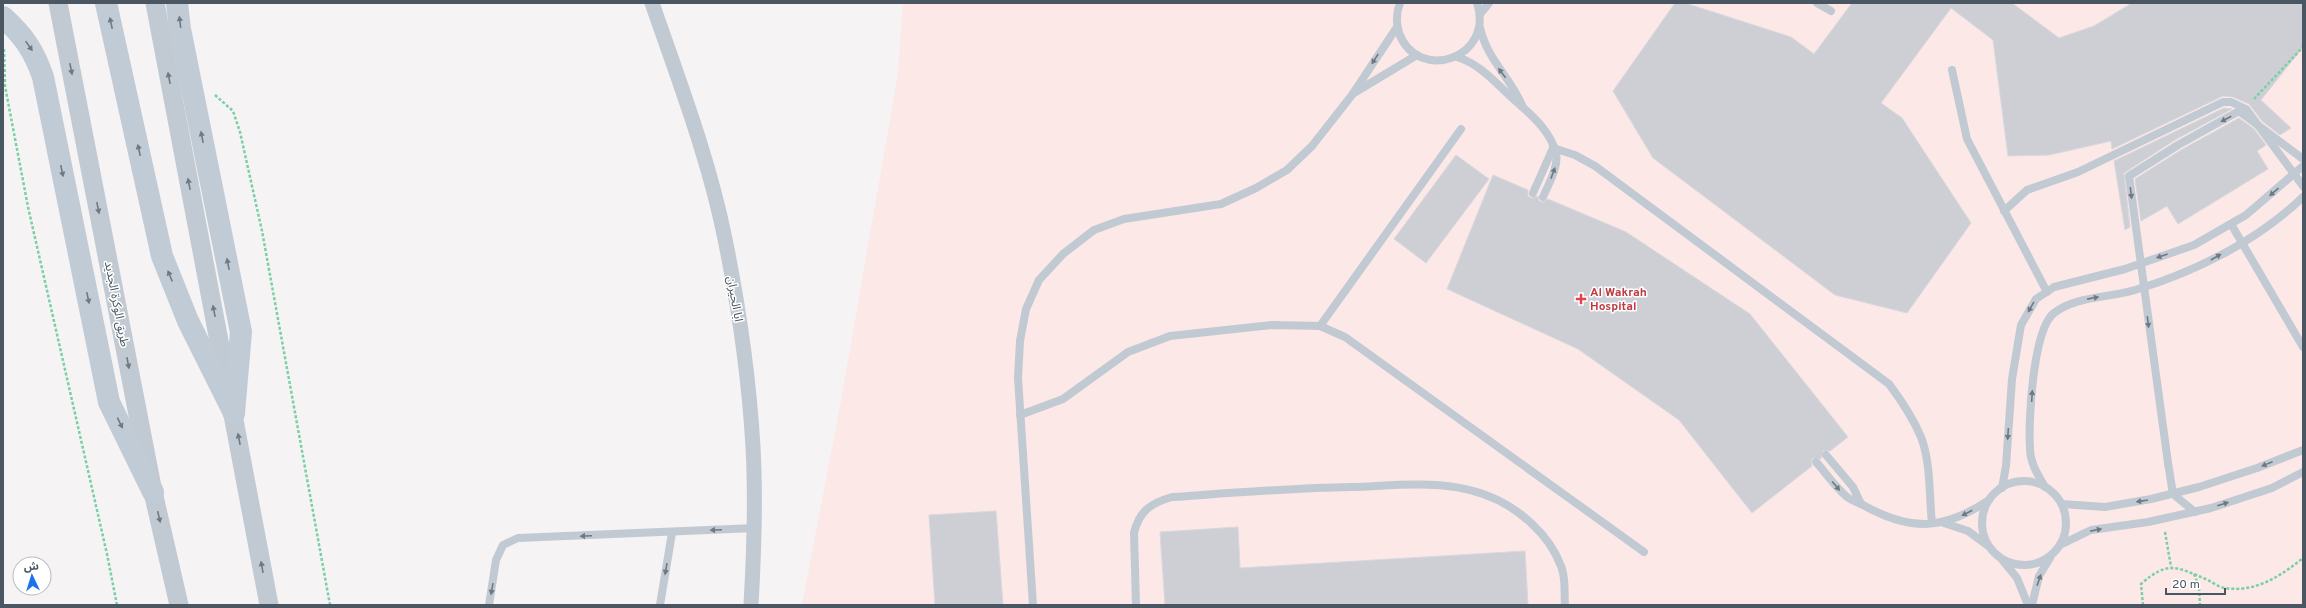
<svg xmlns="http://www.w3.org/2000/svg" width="2306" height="608" font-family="Overpass,'Noto Sans Arabic',sans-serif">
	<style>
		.medical { fill: #fce8e6 }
		.building { fill: #cdcfd5; stroke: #d7d9de }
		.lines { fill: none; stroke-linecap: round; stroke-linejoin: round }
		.path { stroke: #7ad0a6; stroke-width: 2.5; stroke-dasharray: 3 2; stroke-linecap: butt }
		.service { stroke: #c1cad2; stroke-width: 8 }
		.minor { stroke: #c1cad2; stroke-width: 15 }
		.tertiary { stroke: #c1cad2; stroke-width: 19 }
		.secondary { stroke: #c1cbd6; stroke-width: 22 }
		.service-bridge { stroke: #c1cad2; stroke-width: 8 }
		.oneway { fill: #6e7984 }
		.oneway2 { fill: #6e7983 }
		.health-dot { fill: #e0444e; stroke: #fff; stroke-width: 1.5 }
		.labels { text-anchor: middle; stroke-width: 3; stroke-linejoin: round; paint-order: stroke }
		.health-label { font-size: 12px; font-weight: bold; fill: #be3a42; stroke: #fff; text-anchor: start }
		.street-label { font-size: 12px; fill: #4a5661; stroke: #fff }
	</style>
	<rect width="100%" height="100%" fill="#f5f3f3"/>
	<path class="medical" d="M903 3H2303V605H802L841 401 898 74Z"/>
	<g class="building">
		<path d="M1675 3H1685L1791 37 1814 54 1852 3H2012L2059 38 2094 26 2132 3H2303V47L2261 100 2291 128 2280 135 2262 121 2249 104 2233 97 2223 96 2112 149 2111 141 2049 155 2008 156 1993 40 1951 8 1881 103 1902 118 1971 223 1907 313 1835 295 1653 158 1613 91Z"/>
		<path d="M2224 108 2232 109 2175 140 2124 173 2130 227 2125 230 2114 161Z"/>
		<path d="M2239 118 2254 129 2266 145 2257 151 2268 169 2178 224 2167 206 2141 221 2135 179 2181 150Z"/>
		<path d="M1456 155 1489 179 1426 263 1394 239Z"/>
		<path d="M1493 175 1528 190V196L1531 198 1538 196 1539 201 1543 202 1548 199 1626 232 1750 314 1848 437 1830 451H1823L1821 459 1813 458 1811 461 1812 466 1752 513 1679 420 1578 349 1447 289Z"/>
		<path d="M996 511 1003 605H935L929 515Z"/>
		<path d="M1238 527 1240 568 1525 551 1528 605H1165L1160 532Z"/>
	</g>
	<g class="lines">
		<g class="path">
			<path d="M4 49 5 86 28 207 107 554 117 605"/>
			<path d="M215 95 233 111 240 132 262 231 330 605"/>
			<path d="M2254 99 2303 47"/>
			<path d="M2165 532 2171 567"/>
			<path d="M2194 574 2199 586 2200 605"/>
			<path d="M2143 605 2141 584C2168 560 2177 567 2208 580 2213 583 2219 587 2225 588 2255 593 2281 576 2303 558"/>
		</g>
		<g class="service">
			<path d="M1400 3C1396 13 1396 23 1399 33 1418 84 1495 58 1477 3"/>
			<path d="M1817 3 1831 11"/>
			<path d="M1481 13 1489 3"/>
			<path d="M1480 28C1488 61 1509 75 1522 105"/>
			<path d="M1457 57C1479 64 1492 79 1508 94 1527 112 1549 127 1556 153 1559 167 1548 185 1543 197"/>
			<path d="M1952 70 1967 139 2047 292"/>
			<path d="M1354 93 1417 55"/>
			<path d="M1553 148 1575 155 1595 166 1889 384C1901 400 1913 418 1921 437 1931 463 1929 496 1932 523"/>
			<path d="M1533 193 1553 148"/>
			<path d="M2004 211 2027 190 2078 172 2223 102H2231L2246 109 2303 186"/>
			<path d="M2231 224 2303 347"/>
			<path d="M1320 326 1461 129"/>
			<path d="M1020 415 1063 399 1128 352 1170 336 1272 325 1320 326 1345 337 1644 552"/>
			<path d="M1826 455 1853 487 1861 504"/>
			<path d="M1816 462C1826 473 1835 487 1847 497 1852 501 1858 502 1863 505 1911 532 1944 530 1989 500"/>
			<path d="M2168 463 2173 494 2195 512"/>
			<circle cx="2024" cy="523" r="42"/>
			<path d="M2045 487C2038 475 2030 463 2030 448 2028 422 2033 329 2054 313 2076 296 2108 298 2135 290 2195 272 2257 241 2303 197"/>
			<path d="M2002 488 2006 466 2012 379 2021 325 2036 299 2054 287 2125 269 2194 245 2246 215 2303 166"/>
			<path d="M2062 504 2105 507 2151 499 2199 487 2257 468 2303 450"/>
			<path d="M1944 523 1968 531 1987 545"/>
			<path d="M2060 545 2091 530 2148 522 2211 508 2272 488 2303 472"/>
			<path d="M2003 561 2017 578 2028 605"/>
			<path d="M489 605 496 560 503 545 518 538 755 528"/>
			<path d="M660 605 672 533"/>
			<path d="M1033 605 1018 378 1020 341 1026 309 1039 280 1063 254 1094 230 1124 219 1221 204 1256 188 1287 170 1312 146 1352 95 1397 27"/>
			<path d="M1136 605 1134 533C1139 511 1151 503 1172 497 1231 493 1291 488 1351 487 1416 485 1480 474 1532 524 1544 535 1555 550 1561 566 1566 577 1564 593 1565 605"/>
			<path d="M2032 605 2039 576 2050 558"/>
		</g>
		<path class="minor" d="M652 3C679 81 709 159 725 239 739 308 749 378 753 447 756 500 754 553 751 605"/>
		<g class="tertiary">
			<path d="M58 3 153 492 179 605"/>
			<path d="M155 3 269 605"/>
		</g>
		<g class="secondary">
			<path d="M106 3 162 256 188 321 234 413"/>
			<path d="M177 3 180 29 241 332 234 413"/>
			<path d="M3 17C24 36 34 51 43 77L109 402 153 492"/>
		</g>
		<path class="service-bridge" d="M2168 463 2129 176 2178 145 2239 111 2303 159"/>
	</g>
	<defs><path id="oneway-solid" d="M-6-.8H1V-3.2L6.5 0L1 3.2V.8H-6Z"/></defs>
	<g class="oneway">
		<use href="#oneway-solid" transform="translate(180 22) rotate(-97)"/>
		<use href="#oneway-solid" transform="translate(111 23) rotate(-102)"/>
		<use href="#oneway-solid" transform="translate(29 46) rotate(55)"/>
		<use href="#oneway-solid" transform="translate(202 137) rotate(-101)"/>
		<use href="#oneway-solid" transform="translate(139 150) rotate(-102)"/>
		<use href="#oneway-solid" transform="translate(62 171) rotate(78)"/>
		<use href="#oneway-solid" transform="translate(228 264) rotate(-101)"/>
		<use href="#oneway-solid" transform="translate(170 276) rotate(-112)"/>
		<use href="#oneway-solid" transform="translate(88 298) rotate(78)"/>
		<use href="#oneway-solid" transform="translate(120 423) rotate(64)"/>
	</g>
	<g class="oneway2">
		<use href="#oneway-solid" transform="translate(1375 59) rotate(123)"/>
		<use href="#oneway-solid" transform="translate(71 69) rotate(79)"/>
		<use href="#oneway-solid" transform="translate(1502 73) rotate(-127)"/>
		<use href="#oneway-solid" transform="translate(169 78) rotate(-101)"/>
		<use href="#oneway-solid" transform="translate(2226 119) rotate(152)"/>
		<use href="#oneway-solid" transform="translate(1553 173) rotate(-70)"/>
		<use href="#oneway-solid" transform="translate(189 184) rotate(-101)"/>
		<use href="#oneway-solid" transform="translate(2274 192) rotate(139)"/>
		<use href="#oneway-solid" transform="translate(2131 193) rotate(83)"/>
		<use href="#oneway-solid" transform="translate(98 208) rotate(79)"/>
		<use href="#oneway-solid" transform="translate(2162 256) rotate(161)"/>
		<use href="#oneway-solid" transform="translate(2216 257) rotate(-30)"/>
		<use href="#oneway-solid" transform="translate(2093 298) rotate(-11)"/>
		<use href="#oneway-solid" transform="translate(2031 307) rotate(120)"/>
		<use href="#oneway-solid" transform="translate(214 311) rotate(-101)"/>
		<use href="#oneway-solid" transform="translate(2148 322) rotate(83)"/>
		<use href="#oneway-solid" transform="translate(128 363) rotate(79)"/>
		<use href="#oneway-solid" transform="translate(2032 396) rotate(-87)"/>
		<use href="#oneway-solid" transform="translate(2008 434) rotate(94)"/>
		<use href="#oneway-solid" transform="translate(239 439) rotate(-101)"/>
		<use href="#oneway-solid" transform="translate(2267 464) rotate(158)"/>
		<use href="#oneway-solid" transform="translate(1836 486) rotate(50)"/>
		<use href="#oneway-solid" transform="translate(2142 501) rotate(171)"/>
		<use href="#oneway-solid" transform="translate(2223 504) rotate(-18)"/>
		<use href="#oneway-solid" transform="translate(1967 513) rotate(152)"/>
		<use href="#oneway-solid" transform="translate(159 517) rotate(77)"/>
		<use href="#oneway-solid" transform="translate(716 530) rotate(177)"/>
		<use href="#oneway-solid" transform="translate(2096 530) rotate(-11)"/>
		<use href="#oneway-solid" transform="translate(586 536) rotate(178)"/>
		<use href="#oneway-solid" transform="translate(262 567) rotate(-100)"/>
		<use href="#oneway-solid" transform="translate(666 569) rotate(100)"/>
		<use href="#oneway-solid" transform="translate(2039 580) rotate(-71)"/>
		<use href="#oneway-solid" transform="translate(492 589) rotate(100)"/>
	</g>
	<path class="health-dot" d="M1579 293h4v4h4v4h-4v4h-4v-4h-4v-4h4z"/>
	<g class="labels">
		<g class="health-label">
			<text x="1590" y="296">Al Wakrah<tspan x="1590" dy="14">Hospital</tspan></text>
		</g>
		<g class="street-label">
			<text transform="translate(735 299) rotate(80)" y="4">ابا الحيران</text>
			<text transform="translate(117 304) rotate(79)" y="4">طريق الوكرة الجديد</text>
		</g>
	</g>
	<rect width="2306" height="608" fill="none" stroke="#4a5661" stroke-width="8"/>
	<g transform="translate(32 576) rotate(356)"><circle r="19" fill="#ffffff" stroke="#b7bbc0"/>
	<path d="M0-3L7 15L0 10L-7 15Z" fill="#1a73e8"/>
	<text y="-6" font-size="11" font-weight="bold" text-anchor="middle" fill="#4a5661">ش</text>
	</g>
	<path d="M2166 588v6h59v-6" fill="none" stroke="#4a5661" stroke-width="2"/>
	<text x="2172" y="588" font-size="12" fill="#4a5661" stroke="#ffffff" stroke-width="3" paint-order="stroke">20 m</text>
</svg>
